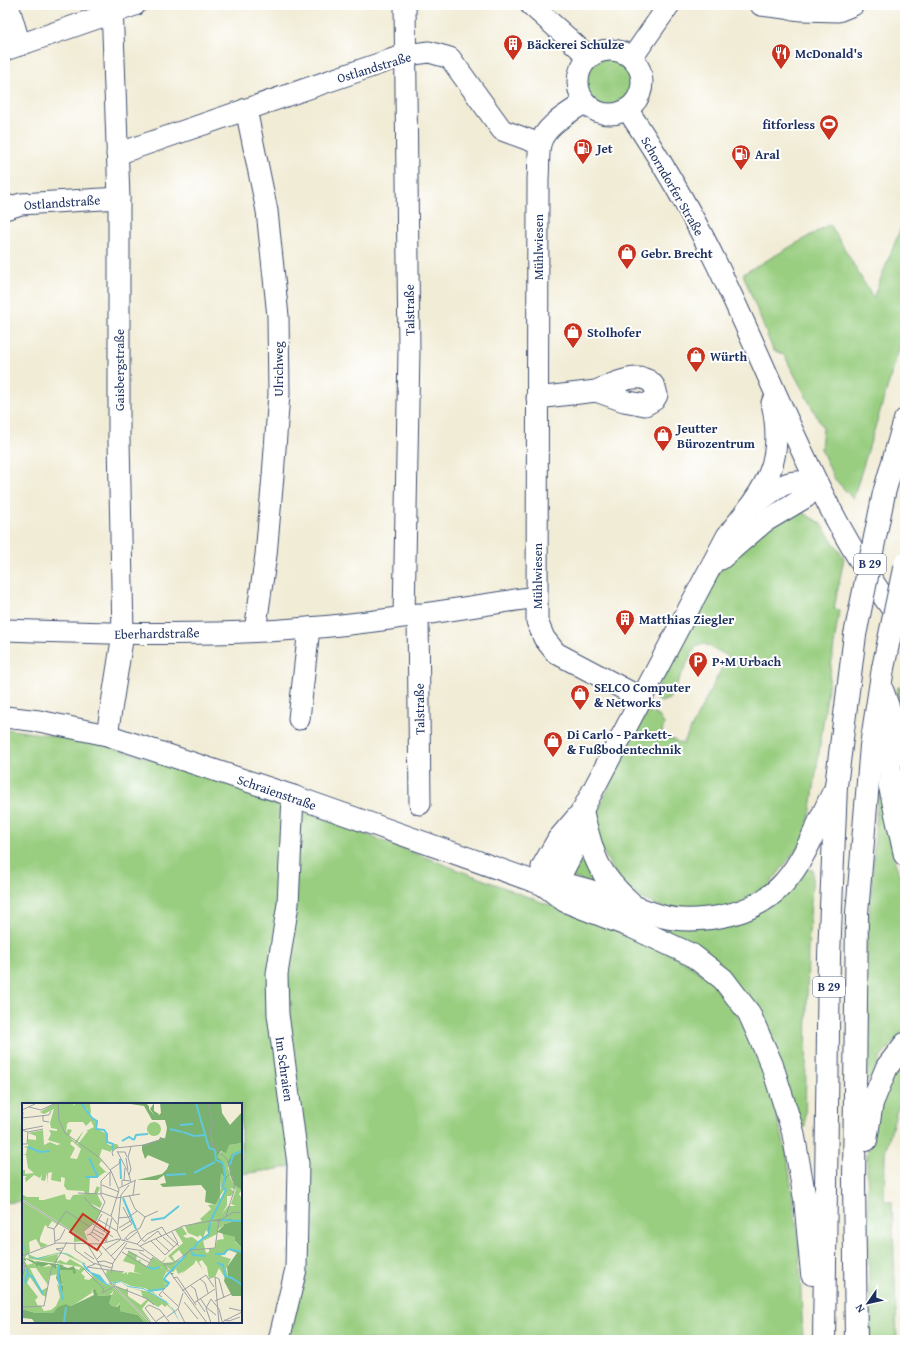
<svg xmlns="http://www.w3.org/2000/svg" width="910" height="1345" font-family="'Gentium Book Plus',serif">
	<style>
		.green { fill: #99ce80; stroke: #5a7e6f }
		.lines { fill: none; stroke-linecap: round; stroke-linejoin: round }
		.minor-casing { stroke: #3b4b70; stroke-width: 23 }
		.highway-casing { stroke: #3b4b70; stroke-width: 24 }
		.minor { stroke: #fff; stroke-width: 21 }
		.highway { stroke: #fff; stroke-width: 22 }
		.highway-bridge-casing { stroke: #3b4b70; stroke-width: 24; stroke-linecap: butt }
		.highway-bridge { stroke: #fff; stroke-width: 22 }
		.labels { text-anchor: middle; stroke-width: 4; stroke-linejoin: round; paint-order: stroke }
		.shield { fill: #fff; stroke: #5f6d8e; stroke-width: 1 }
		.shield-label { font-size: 12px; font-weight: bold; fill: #1b2f5e }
		.poi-label { font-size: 13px; font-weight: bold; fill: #1b2f5e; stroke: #fff; text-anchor: start }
		.street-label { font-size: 13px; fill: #1b2f5e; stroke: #fff }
		.inset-river { fill: none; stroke: #60c8dd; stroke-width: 2 }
		.inset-road { fill: none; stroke: #9ba0a5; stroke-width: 1 }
		.view { fill: #c8321e; fill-opacity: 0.15; stroke: #c8321e; stroke-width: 2 }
		.inset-edge { fill: none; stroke: #1b2f5e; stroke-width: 2 }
	</style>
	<rect width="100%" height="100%" fill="#fff"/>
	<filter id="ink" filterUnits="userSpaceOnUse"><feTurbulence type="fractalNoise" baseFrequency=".025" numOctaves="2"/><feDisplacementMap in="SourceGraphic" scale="8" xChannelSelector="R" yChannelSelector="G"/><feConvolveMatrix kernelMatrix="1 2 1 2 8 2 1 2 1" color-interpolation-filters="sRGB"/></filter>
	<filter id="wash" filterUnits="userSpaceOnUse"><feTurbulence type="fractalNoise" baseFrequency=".012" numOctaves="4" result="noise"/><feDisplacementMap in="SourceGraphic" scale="16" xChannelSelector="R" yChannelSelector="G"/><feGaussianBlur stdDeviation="0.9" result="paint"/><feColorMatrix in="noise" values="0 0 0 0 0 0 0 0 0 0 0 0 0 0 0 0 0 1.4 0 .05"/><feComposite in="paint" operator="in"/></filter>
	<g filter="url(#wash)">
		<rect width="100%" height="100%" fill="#f1ecd5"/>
		<g class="green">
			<circle cx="608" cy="83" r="24"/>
			<path d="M905 217V330L853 499 834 478 821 449 823 428 784 355 773 350 743 274 830 224 873 298Z"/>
			<path d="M802 512 820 523 844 558 834 609 839 610 810 816 803 841 762 894 736 907 672 911 644 900 620 883 598 842 597 819 602 802 642 718 649 712 659 716 664 724 662 732 663 735 683 744 728 656 703 643 696 646 669 699 661 702 656 699 655 693 703 597 724 564 784 514Z"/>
			<path d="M905 667V842L895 746 898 687 902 688Z"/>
			<path d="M5 729 91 741 253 791 661 948 707 977 727 998 743 1025 768 1083 787 1155 799 1243 803 1340H284L303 1163 278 1169 241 1174V1104H23V1201L5 1203Z"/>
			<path d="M878 792 884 794 893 856 905 891V1029L881 1057 869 1081 862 1078 864 982Z"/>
			<path d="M583 848 606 888 571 877Z"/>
			<path d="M807 869 813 870 808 949 805 1127 800 1128 752 1005 570 893 693 928Z"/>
			<path d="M905 1054V1092L896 1113 885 1153 884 1201H892L897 1340H870L867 1156 876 1105Z"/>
		</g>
	</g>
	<g filter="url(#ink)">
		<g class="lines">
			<g class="minor-casing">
				<g id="minor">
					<path d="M8 5 20 45"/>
					<path d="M531 5 589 57"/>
					<path d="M761 5 802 10 838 11 853 5"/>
					<path d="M5 50 135 5"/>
					<circle cx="610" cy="82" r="32"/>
					<path d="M632 58 669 5"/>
					<path d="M585 102C571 112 545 125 540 144 538 155 539 168 538 179L537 621 544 638 556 653 641 698"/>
					<path d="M246 109 267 211 278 316 279 394 273 476 266 555 255 631"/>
					<path d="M627 109C665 166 701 228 729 290 783 404 826 526 905 626"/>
					<path d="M117 154 387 61 406 55 429 52 450 58 502 130 540 144"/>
					<path d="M5 209 21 204 119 198"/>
					<path d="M537 398 596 391 624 401 645 405 654 400 657 395C652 364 614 383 596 391"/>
					<path d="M755 504C780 487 784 478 817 483"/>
					<path d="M721 559 764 522 806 497 817 483"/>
					<path d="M418 614 420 804"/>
					<path d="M404 616 409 350 405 5"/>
					<path d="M5 630C106 633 207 637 308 628 384 622 460 608 536 597"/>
					<path d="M5 717 39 721 107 735 293 796 544 885"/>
					<path d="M299 719 309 628"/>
					<path d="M107 735 123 634 119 439V198L112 5"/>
					<path d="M544 885 542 867 558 839 582 811 727 536C763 490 786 465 772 403"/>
					<path d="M544 885 561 875 574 850 582 812"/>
					<path d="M279 1340 296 1269 298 1164 278 1014 277 974 288 904 293 796"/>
				</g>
			</g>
			<g class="highway-casing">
				<g id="highway">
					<path d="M884 493 905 420"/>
					<path d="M883 692 891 715 890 787 905 855"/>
					<path d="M582 811C593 854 595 872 630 902"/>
					<path d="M544 885 565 901 632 927 692 955 723 979 749 1013 772 1065 793 1132 805 1199 812 1274"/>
					<path d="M544 885C553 885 563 884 571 886 602 892 631 907 661 916 678 921 700 920 718 917 792 905 804 851 833 793"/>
					<path d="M866 1140 872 1103 887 1067 905 1044"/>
					<path d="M824 1340 829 956 836 786 855 635"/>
					<path d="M856 1340 854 1181 857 913 871 746 883 668"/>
				</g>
			</g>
			<use href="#minor" class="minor"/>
			<use href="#highway" class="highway"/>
			<g class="highway-bridge-casing">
				<g id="highway-bridge">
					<path d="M855 635 884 493"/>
					<path d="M883 668 905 564"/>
				</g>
			</g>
			<use href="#highway-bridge" class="highway-bridge"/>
		</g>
	</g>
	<defs>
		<g id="building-pin" transform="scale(1)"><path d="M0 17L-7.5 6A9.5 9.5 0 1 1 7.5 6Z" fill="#c8321e" stroke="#fff"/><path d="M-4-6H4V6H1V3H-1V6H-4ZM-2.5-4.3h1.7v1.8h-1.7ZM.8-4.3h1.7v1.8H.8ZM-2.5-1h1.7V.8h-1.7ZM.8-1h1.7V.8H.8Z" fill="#fff"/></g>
		<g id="restaurant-pin" transform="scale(1)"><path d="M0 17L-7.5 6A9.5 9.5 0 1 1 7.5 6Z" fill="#c8321e" stroke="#fff"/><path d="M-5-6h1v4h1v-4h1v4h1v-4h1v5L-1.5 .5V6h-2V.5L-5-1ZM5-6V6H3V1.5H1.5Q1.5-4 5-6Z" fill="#fff"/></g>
		<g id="stadium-pin" transform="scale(1)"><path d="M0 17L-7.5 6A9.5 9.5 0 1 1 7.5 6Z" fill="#c8321e" stroke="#fff"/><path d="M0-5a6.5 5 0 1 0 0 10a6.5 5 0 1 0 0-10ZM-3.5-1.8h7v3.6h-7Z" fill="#fff"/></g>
		<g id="fuel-pin" transform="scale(1)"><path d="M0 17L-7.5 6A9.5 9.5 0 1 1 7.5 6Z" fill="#c8321e" stroke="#fff"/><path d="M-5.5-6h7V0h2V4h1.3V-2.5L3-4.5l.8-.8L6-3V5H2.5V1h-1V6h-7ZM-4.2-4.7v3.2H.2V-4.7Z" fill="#fff"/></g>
		<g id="shop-pin" transform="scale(1)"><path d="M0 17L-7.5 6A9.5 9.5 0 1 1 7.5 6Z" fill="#c8321e" stroke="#fff"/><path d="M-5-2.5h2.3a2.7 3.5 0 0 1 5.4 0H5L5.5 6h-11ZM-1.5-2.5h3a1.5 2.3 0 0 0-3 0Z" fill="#fff"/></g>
		<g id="parking-pin" transform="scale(1)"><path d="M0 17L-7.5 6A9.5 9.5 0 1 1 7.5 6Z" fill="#c8321e" stroke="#fff"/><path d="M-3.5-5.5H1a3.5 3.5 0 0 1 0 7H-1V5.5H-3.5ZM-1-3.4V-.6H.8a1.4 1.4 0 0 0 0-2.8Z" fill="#fff"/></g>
	</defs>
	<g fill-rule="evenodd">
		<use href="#building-pin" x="513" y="44"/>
		<use href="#restaurant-pin" x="781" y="53"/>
		<use href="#stadium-pin" x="829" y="124"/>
		<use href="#fuel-pin" x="583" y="148"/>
		<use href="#fuel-pin" x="741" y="154"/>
		<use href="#shop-pin" x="627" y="253"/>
		<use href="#shop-pin" x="573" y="332"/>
		<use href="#shop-pin" x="696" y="356"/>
		<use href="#shop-pin" x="663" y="435"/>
		<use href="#building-pin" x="625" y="619"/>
		<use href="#parking-pin" x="698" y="661"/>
		<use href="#shop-pin" x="580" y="694"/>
		<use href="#shop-pin" x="553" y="741"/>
	</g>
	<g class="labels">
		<g class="shield">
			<rect x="854" y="554" width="32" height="20" rx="3"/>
			<rect x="813" y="977" width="32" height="20" rx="3"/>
		</g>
		<g class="shield-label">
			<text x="870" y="568">B 29</text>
			<text x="829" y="991">B 29</text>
		</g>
		<g class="poi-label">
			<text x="527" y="49">Bäckerei Schulze</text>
			<text x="795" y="58">McDonald's</text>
			<text x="815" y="129" text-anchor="end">fitforless</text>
			<text x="597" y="153">Jet</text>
			<text x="755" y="159">Aral</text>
			<text x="641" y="258">Gebr. Brecht</text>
			<text x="587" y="337">Stolhofer</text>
			<text x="710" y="361">Würth</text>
			<text x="677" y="433">Jeutter<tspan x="677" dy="15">Bürozentrum</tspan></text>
			<text x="639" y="624">Matthias Ziegler</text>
			<text x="712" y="666">P+M Urbach</text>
			<text x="594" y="692">SELCO Computer<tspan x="594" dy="15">&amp; Networks</tspan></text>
			<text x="567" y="739">Di Carlo - Parkett-<tspan x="567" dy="15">&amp; Fußbodentechnik</tspan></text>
		</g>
		<g class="street-label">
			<text transform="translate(374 67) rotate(-17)" y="5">Ostlandstraße</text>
			<text transform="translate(673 186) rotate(60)" y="5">Schorndorfer Straße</text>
			<text transform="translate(62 202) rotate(-4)" y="5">Ostlandstraße</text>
			<text transform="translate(538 247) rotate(-90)" y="5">Mühlwiesen</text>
			<text transform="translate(409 310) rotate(-91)" y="5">Talstraße</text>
			<text transform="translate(278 369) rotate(-90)" y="5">Ulrichweg</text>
			<text transform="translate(119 370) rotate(-90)" y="5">Gaisbergstraße</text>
			<text transform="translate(537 576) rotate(-90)" y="5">Mühlwiesen</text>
			<text transform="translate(157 633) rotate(-1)" y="5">Eberhardstraße</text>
			<text transform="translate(419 709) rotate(-91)" y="5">Talstraße</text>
			<text transform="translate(277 792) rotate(19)" y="5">Schraienstraße</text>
			<text transform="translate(285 1069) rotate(82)" y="5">Im Schraien</text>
		</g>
	</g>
	<g transform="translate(22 1103)">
		<rect width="220" height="220" fill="#f1ecd5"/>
		<path d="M34 0H52L51 3 54 0H68L69 10 67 11 65 6 61 3 69 15 76 20 73 25 85 31V41L90 43 91 41H95L97 44 90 48V45L89 49 80 46 77 55 88 65 79 58 77 62 86 71 83 69 76 74H68L67 90H72L75 83 78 85 75 91 80 101 78 105 68 100 79 108 74 118 62 128 66 138 0 96 1 92 5 94H17V97H22L43 91 44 96 48 97 51 92 63 91 62 88 45 87 42 83 43 75 39 74V79L29 77 30 69 26 70 25 81V70L23 78 19 77 20 71 18 75 12 72 4 79 3 75 5 73H0V67H3V71L12 70 6 65 4 52H0L4 51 5 45 1 44 6 43 5 36 14 37V33L6 30 21 27 22 42 28 39 39 44 35 42 39 41 26 37 29 31 27 27 35 28V26L29 25 28 20 32 6 22 11 18 9ZM69 18 72 24 64 28H66L56 41 58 44 55 40 62 27 53 39 47 33 50 27 46 26 44 30 45 21 47 19H61L64 23ZM50 38 59 46 55 56 48 55 53 45 48 41ZM125 26a7 7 0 1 1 14 0a7 7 0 1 1-14 0ZM220 40V47L211 53 206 65 208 71 204 73 194 54 207 42ZM199 70 202 74 200 85 203 86 198 93V98L204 88V86L201 84 203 76 207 72 212 82 220 87 217 91 220 96V118L209 116 190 117 197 98 192 108 188 122 190 118H212L203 121 201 119 202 122 195 127V131L181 138 184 150 187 149V146L193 145 195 137 202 136 200 129 213 134V139L220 145V149L207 146 199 153 209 156 204 166 206 174H204L206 175H203L197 165 193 174 187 176 185 164 180 157 177 159 181 167 174 157 172 161 158 172 162 168 156 171 154 166 151 169 144 163 147 170 139 164 131 165 138 164 145 168 141 175 146 180 145 182 141 179 145 183 143 186 130 188 136 193 123 185 109 183 98 178 89 180 82 169 84 171 85 167 100 169 101 171 105 169V172L107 169 121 171 112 169 113 162 101 158 107 148 115 152 114 158 119 157 118 159 126 164 131 154 143 162 140 159 145 153 141 160 152 159 146 153 161 140 153 127 160 124 165 131 161 133 164 135 170 134 177 139 174 140V142L186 133 187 130 188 123 187 131 184 127 181 135 178 132 176 134 166 130 163 123 180 118 178 116 189 106 186 102 194 101 199 85ZM208 85 214 86 209 101 214 103H206L200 111 205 102V93H209L212 89ZM157 147 162 154 167 147 168 148 152 167 153 162 159 156 153 158 150 153ZM0 98 54 132 62 138 52 139V131L37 121 33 125 35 121 30 118 26 124 23 122 18 135V139L26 142 19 145 14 136 7 139 8 149 4 153 3 155H7L6 151 15 155 39 149 48 152 61 160 62 159 64 162 40 150 34 151 17 156 36 151 35 159 38 157 44 160 48 156 60 163 63 166 59 170 63 174 62 176 67 177 71 174 69 171 78 175 82 181 89 182 128 220H123L116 212 98 208V200L94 204 90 203 87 200 92 187 88 192 76 193 71 186 69 188 71 189 53 201 49 203 44 201 31 210H14L0 206V153H3L0 152ZM3 155 59 164 57 167 52 165V172L51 167H38L40 179 37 181 41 183V188L35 181 38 194 34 203 29 207 22 208 18 202 16 203 13 197 16 194 5 180 8 174 20 192 24 194 26 184 19 188 8 165H14L26 182 27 173 36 171 38 162 20 164 17 161 14 164 12 160 5 162 2 157 6 171 3 166 0 156ZM94 180 93 183 103 187 106 185V193L119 202 125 196 121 195 119 188 109 185 127 189 145 200 152 209 145 202 143 204 140 201 136 204 126 198 120 206 130 220 90 181Z" fill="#99ce80" fill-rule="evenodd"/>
		<path d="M102 0H127L125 2 127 3V6L133 13 128 6 132 0V8L137 11 136 13 139 10 138 0H199L200 10 208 22 220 9V40L207 42 204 50 199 48 195 54 201 59 204 73 208 71 206 59 210 51 220 47V87L212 82 208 72 205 74 201 84 204 86V88L190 117 209 116 220 118V145L213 138V134L195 129 202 122 201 119 203 121 212 118H189L187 132 174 141 173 145 169 146 168 148 149 170H152L150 172 148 169 150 168 147 167H151L168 146 173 145V141L180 136V133L181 135 186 131V125L192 108 203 88 200 84 202 74 199 70 198 92 194 101H191L183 99 184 88 179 82 141 84 138 81 144 80 142 72 135 77H115L140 71 145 66 147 61 126 52 123 56 120 47V42L137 37 138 34 143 36 145 25 143 17H130L122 3ZM207 146 220 149V193H210L202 178 203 173 206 174 205 164 215 150 207 147 202 151H200ZM2 155 10 157 15 160 13 158 42 162 40 163 46 165 52 163 54 170 51 171V167H38L40 180 37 181 41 183V189L34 175 37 162H34V166L27 161 20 164 17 162 14 164 13 161 4 156V158L2 157 7 171 4 166 1 156ZM73 186 76 193 90 192 87 200 90 203 95 204 98 201V208L116 212 123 220H13L10 216 1 215 0 218V206L14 210H31L36 204 44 201 49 203 72 192 71 188H69Z" fill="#7ab16e"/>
		<path d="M0 133 4 149 9 154 17 155 34 150H43L47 151 60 159 69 169 78 172 85 181 98 178 106 183 121 185 144 198 147 201 152 207 158 220 148 202 135 194 121 186 106 184 99 179 84 182 63 166 59 158 46 151 33 150 17 156 11 155 7 153 3 148Z" fill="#60c8dd"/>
		<path class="inset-river" d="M59 0 70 15 75 18 74 26 82 27 85 31V39L91 41 90 47M174 0 187 45 193 47 194 57 201 60 203 73 201 84 204 87 189 117M158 22 171 21M148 26 160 29M161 29 172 33 183 32M112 37 114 32 126 31M100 38 107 34 112 37M6 44 18 49 28 48M67 55 76 74M98 56 99 76M208 62 211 52 220 48M172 70 193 59M144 72 164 71M63 74H76M101 95 114 126M129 117 142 115 157 103M199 117 220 118M168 146 173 145 174 141 187 131 188 119M207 146 220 149M169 148 171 152 184 153M193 151H202L206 146M195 160 201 162 203 173 210 175M37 162 36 174 41 197M126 164 130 166 138 164M4 166 6 170 3 177 4 181M6 172 11 174 21 191M210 175 220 182M144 184 147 180 142 176 145 172 164 152M126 188 142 186M42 220 44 204"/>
		<path class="inset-road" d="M36 0 37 17 43 30 78 55 89 68 97 87 89 113 96 122 95 128 99 136M186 0 191 21 188 27 191 44 205 56 212 80V88L204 113M7 4 19 7 34 0M0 7 13 1M21 12V18L27 19M0 15 27 12 29 8M0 21 1 9M0 27 21 23M0 27 6 29 21 26M0 41H5L6 29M95 48 106 69 109 79M96 49H103L105 54M91 53 90 49 94 45 122 42 143 35M104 55 106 67M88 67 98 60 97 58M88 69V83M107 72 109 66 106 54 109 44M102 77 103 65M80 82 97 89M100 83V77L108 78M97 85 114 77M56 90 79 91M79 90 95 95 118 91M107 92 113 106 123 114M111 92 113 78M62 94 71 104 89 113M0 97 63 137 89 181 129 220M83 99 79 92V78L89 68M123 114 136 108M96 115 107 114 115 108M77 117 95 128M71 121 91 134M96 121 99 92 107 82M25 124 32 126 33 140M97 125 110 117M32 126 44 108 68 124M71 126 82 132M115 127 119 136 123 139M62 128 74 118 83 99M99 128 110 121 101 104M70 129 84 138M82 129 86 115M65 132 68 131 77 138M68 132 80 111M145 132 157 143M141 134 152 144M104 135 105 137 115 129M134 136 147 148M33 138 38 136 43 126M101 138 108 130 118 125 123 114M123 138 136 128 140 134M129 138 143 152M84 139 90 115M53 140V147L71 160 90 165M78 141 93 157M115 141 125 131 140 124 145 132M118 143 161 123 200 116 212 109 220 110M103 145 122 148M83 147 98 137M39 148 34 146 41 145M106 148 128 160M62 149 72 156M100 149 125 164 131 154M117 149 129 157M143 152 156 140 150 129M0 153 34 140 78 141 96 136 115 141 142 161 185 220M89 153 103 139M0 155 3 165 0 174M74 157 80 151 76 146 78 143M75 159 82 158 91 161M73 161 65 164 102 169M142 161H150L169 147 193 145 197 117M61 165 82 186 80 190 93 183 126 196 132 202M89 170 91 160 105 140M193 174 197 220M193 174 197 176 202 195M151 175 155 174 174 202M178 176 183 180 186 190M0 177V196M169 183 173 186 176 197M160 188 184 172 192 184M141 189 156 203M140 194 137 192 143 185M178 195 184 204 194 212M175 197 183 209M193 198 209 191M162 199 176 216M172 200 193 186M22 203 29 167 45 139M0 204 22 203M207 205 220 208M156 206 161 190M156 206 163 220M145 214 156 206M202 217 207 218 218 214M133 218 123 205 127 202 138 207 148 220M133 219 143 212M200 219 220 209M189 220 184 205 189 196 197 206 200 218"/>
		<path class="view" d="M61 111 87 129 75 147 48 129Z"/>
		<rect width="220" height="220" class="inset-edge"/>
	</g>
	<rect width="910" height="1345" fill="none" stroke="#fff" stroke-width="20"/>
	<g transform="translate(868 1303) rotate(236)" stroke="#ffffff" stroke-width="3" paint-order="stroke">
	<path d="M0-3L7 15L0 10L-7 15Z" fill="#1b2f5e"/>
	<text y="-6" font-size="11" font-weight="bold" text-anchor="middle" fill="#1b2f5e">N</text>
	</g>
</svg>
